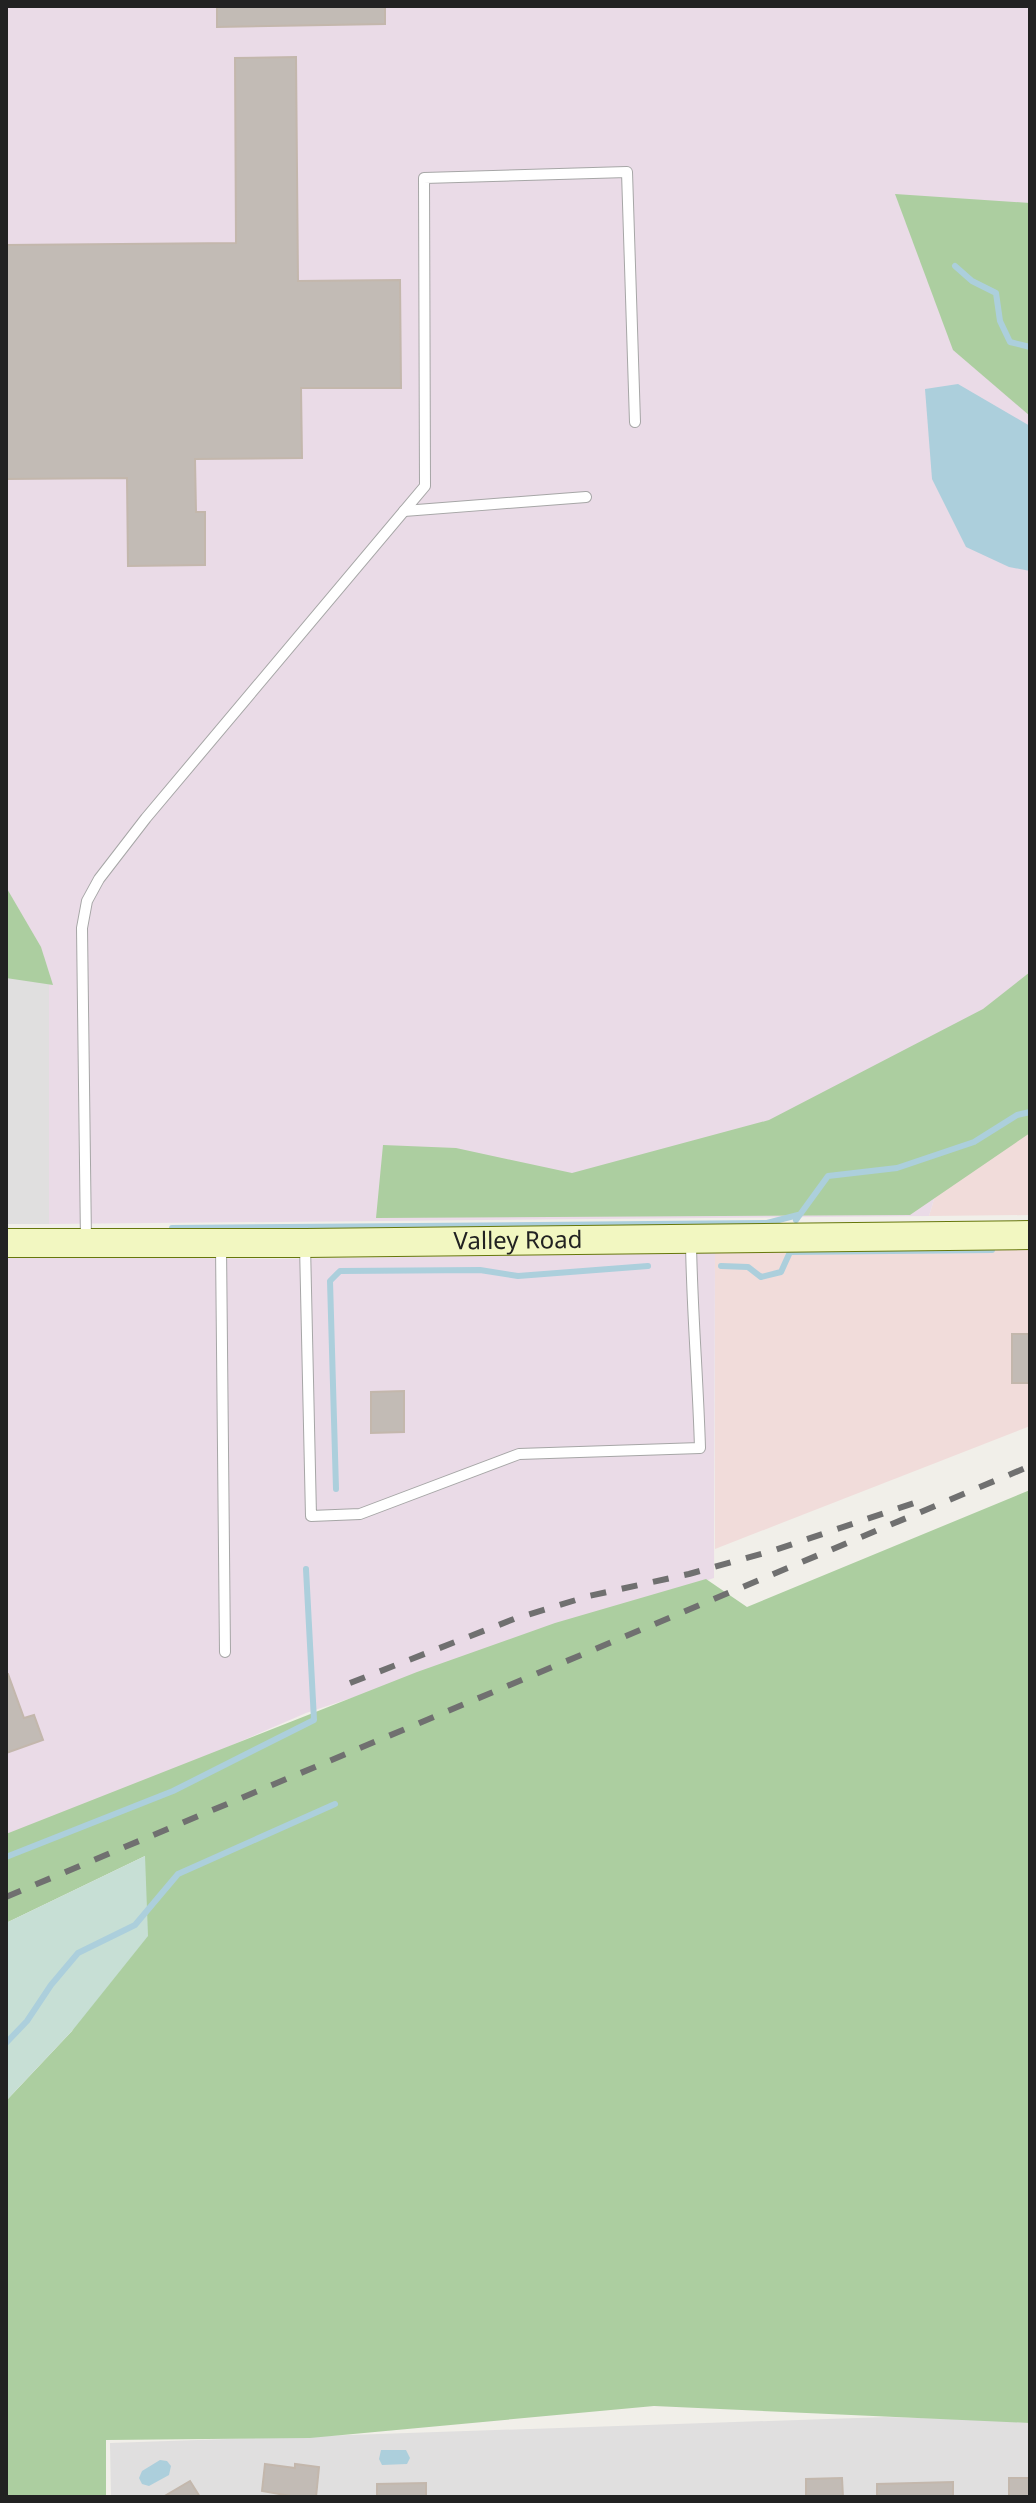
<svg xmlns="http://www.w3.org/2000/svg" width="1036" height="2503" font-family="'Noto Sans',sans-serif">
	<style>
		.residential { fill: #e0dfdf }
		.commercial { fill: #f1dcda }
		.industrial { fill: #eadbe7 }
		.forest { fill: #accea0 }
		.wetland { fill: #c7dfd5 }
		.water { fill: #accfdc }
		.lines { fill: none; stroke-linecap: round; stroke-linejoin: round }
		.stream { stroke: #accfdc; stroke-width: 6 }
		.building { fill: #c2bbb5; stroke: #c3b7ac; stroke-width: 2 }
		.lane-casing { stroke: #a6a6a6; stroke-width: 12 }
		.secondary-casing { stroke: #66770b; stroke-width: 30 }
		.lane { stroke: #fff; stroke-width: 10 }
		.secondary { stroke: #f2f7c1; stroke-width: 28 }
		.rail { stroke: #707070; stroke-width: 6; stroke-dasharray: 16 16; stroke-linecap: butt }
		.labels { text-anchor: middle; stroke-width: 6; stroke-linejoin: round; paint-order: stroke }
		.street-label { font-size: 24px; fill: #222; stroke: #fff }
	</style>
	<rect width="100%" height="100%" fill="#f1efe9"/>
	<g class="residential">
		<rect x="6" y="971" width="43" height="253"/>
		<path d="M886 2417 1030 2421V2497H111L110 2443Z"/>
	</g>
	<g class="commercial">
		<path d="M1030 1128V1215L929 1216 938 1186Z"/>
		<path d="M1030 1249V1426L715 1549V1252Z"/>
	</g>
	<g class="industrial">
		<path d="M6 6H1030V1128L938 1186 929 1216 49 1224V972L6 971Z"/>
		<path d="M715 1252 714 1578 306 1713 6 1843V1256L280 1259Z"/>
	</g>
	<g class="forest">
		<path d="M895 194 1030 203V416L953 350Z"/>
		<path d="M6 887 41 947 53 985 6 978Z"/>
		<path d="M1030 972V1133L910 1215 376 1218 383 1145 456 1148 572 1173 769 1120 983 1009Z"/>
		<path d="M1030 1490V2423L654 2406 310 2438 106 2440V2497H6V2101L72 2031 145 1856 6 1923V1834L417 1672 555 1623 706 1579 747 1607Z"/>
	</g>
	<path class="wetland" d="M145 1856 148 1936 72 2031 6 2101V1923Z"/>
	<g class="water">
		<path d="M958 384 1030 426V571L1009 567 966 547 932 479 925 389Z"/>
		<path d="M381 2450H406L410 2458 407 2464 382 2465 379 2459Z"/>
		<path d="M160 2460 167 2461 171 2466 169 2475 149 2486 142 2484 139 2478 142 2471Z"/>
	</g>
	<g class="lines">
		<g class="stream">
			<path d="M955 266 972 281 996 293 1000 321 1010 342 1030 347"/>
			<path d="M796 1220 828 1176 897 1168 974 1142 1017 1115 1030 1112"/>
			<path d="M172 1228 767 1223 798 1215"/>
			<path d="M721 1266 748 1267 761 1277 781 1272 790 1252 992 1250"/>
			<path d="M336 1489 330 1281 340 1271 480 1270 518 1276 648 1266"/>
			<path d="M6 1857 173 1791 314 1720 306 1569"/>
			<path d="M6 2043 27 2021 51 1985 78 1953 135 1925 178 1874 335 1804"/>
		</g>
	</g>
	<g class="building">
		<path d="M217 6H385V24L217 27Z"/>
		<path d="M296 57 298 281 400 280 401 388H301L302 458 195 459 196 512H205V565L128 566 127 478 6 479V245L236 243 235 58Z"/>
		<rect x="1012" y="1334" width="18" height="49"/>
		<path d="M404 1391V1432L371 1433V1392Z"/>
		<path d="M6 1674H8L24 1718 34 1715 43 1740 6 1753Z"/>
		<path d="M265 2464 295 2468V2464L319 2467 316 2497H296L262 2491Z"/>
		<path d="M842 2478 843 2497H806V2479Z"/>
		<rect x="1009" y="2478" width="21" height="19"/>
		<path d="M190 2481 200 2497H163Z"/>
		<path d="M953 2482V2497H877V2484Z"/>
		<path d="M426 2483V2497H377V2484Z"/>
	</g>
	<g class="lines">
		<g class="lane-casing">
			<g id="lane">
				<path d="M404 511 586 497"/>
				<path d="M86 1241 82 928 87 901 99 879 146 818 425 486 424 178 627 172 635 422"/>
				<path d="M305 1245 311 1516 360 1514 519 1454 700 1448C698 1379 692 1311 691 1243"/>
				<path d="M221 1246 225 1652"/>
			</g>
		</g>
		<g class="secondary-casing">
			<g id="secondary">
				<path id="s1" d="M6 1243H305L1030 1235"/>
			</g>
		</g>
		<use href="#lane" class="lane"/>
		<use href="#secondary" class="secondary"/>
		<g class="rail">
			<path d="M350 1683 514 1619 589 1596 689 1574 775 1550 923 1500"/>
			<path d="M6 1897 1030 1466"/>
		</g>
	</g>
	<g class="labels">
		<g class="street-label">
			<text dy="8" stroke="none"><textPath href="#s1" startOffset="512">Valley Road</textPath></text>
		</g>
	</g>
	<rect width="1036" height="2503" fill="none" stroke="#222222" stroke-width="16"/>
</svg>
